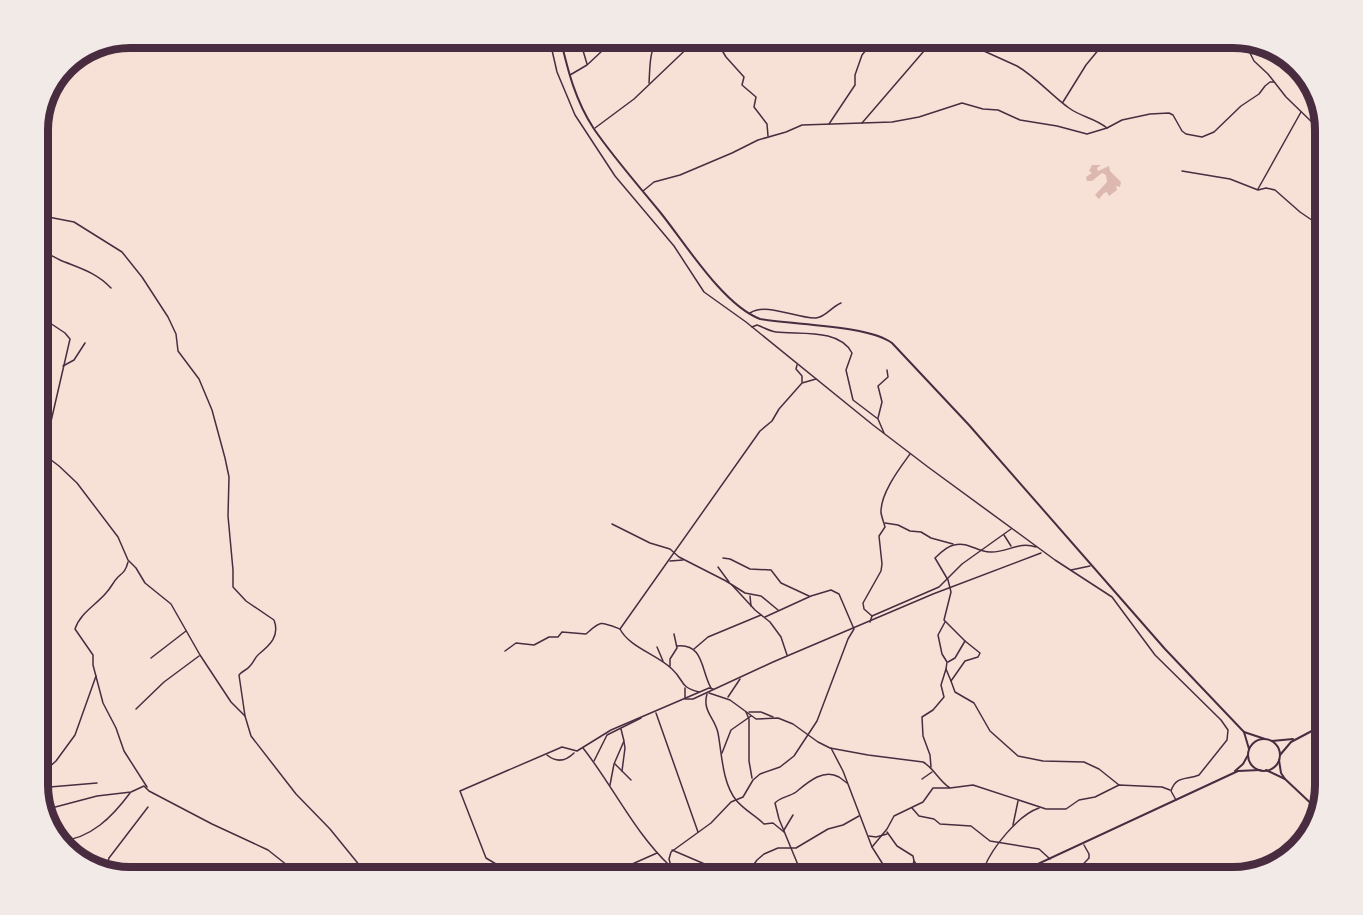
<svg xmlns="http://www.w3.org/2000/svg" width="1363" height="915" font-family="'Exo 2',sans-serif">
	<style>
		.water { fill: #dcb8b0 }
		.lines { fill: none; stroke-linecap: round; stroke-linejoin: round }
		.minor { stroke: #4a2c40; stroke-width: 1.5 }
		.primary { stroke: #4a2c40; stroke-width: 2 }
		.trunk { stroke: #4a2c40; stroke-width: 2 }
		.rim { fill: none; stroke: #4a2c40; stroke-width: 8 }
	</style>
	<rect width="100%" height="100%" fill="#f7e1d7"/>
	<path class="water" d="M1092 165H1101L1097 168 1098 171 1109 166 1110 171 1121 182 1120 187 1116 186 1117 190 1109 196 1107 192 1104 193 1099 199 1095 195 1107 182 1106 175 1102 173 1092 181H1087L1086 177 1092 173 1089 171Z"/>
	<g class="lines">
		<g class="minor">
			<path d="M549 37 557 72 575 115 615 176 674 246 704 292 746 322 873 425 928 467 1055 560 1112 597 1155 655 1221 720 1228 730 1227 740 1199 775C1188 780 1176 775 1171 791L1176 800"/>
			<path d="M579 37 587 64"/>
			<path d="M675 37 686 49"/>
			<path d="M714 37 726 57 744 77 742 85 756 97 754 107 767 124 768 136"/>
			<path d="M953 37 1017 66C1036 77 1051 95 1069 108 1081 117 1095 118 1107 128"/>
			<path d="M1244 41 1254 61 1268 74 1286 97 1318 128 1325 132"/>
			<path d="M570 75 587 65 617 37"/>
			<path d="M649 83C650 69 649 49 659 37"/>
			<path d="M1063 102 1086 65 1109 37"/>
			<path d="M862 123 936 37"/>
			<path d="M829 124 855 85V75L862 55 877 37"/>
			<path d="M595 128 634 99 699 37"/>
			<path d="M1182 171 1230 179 1258 190 1266 188 1275 190 1300 212 1325 229"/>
			<path d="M1258 189 1301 112"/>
			<path d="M643 191 654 182 680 175 732 153 758 140 786 132 802 125 892 122 919 117 962 103 983 109 998 110 1020 120 1057 126 1087 134 1107 128 1122 120 1150 114 1169 113 1173 115 1182 131 1186 134 1202 137 1214 132 1241 106 1259 94 1265 86 1270 82H1274"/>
			<path d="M38 215 74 222 122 252 142 277 168 317 176 334 178 351 199 379 212 410 225 458 229 477 228 516 233 570V587L246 601 274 620C280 636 270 645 259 654 255 657 254 662 250 666 247 670 242 671 239 675L245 716"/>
			<path d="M38 249C45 252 52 256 60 260 79 268 96 272 111 288"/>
			<path d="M750 313C767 302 797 319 816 318 826 317 831 307 841 303"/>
			<path d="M38 315 65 333 70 339 49 430 43 445 45 457"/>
			<path d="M752 327 757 325C763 327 769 331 776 332 799 335 839 328 852 353L846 370 853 400 878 419 884 433"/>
			<path d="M797 365 796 369 802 376V382"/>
			<path d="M63 366 74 360 85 343"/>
			<path d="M878 418 882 402 878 386 888 377 887 370"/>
			<path d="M38 450 59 466 77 483 118 537 128 560 136 568 145 583 171 604 200 655 231 702 245 716 251 736 296 794 330 829 369 877"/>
			<path d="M885 523 898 525 910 531 921 532 931 538 953 544"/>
			<path d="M612 524 650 543 670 549 679 557 726 581 745 593 761 596 778 610"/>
			<path d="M1004 535 1011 546"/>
			<path d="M1036 547C1018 541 1007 553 990 552 977 552 968 541 954 545 947 546 940 553 935 558L948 580 951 592 944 620 965 641 980 653 978 657 965 661 951 681 955 692 974 703 990 731 1018 756 1043 761 1084 762 1099 769 1119 785"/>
			<path d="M723 558 730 559 750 569 771 570 781 583 809 596"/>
			<path d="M670 561 683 560"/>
			<path d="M128 562C126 570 124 572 118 577 113 582 111 588 106 593 96 605 80 613 75 629L93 655V665L103 703 116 728 124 751 147 787"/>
			<path d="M718 567 729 582"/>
			<path d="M1071 570 1090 566"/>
			<path d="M732 585 755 610 770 622 781 637 787 655"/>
			<path d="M750 596 751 606"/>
			<path d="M872 616 939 587 962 564 1011 529"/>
			<path d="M870 622 872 616 864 609 863 603 881 571 882 564 879 536 885 527C884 523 882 518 881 513 880 494 899 469 910 454"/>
			<path d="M945 622 938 635 942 654 947 662 946 669 951 681"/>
			<path d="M620 629 760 431 772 421 779 409 802 383 816 379"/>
			<path d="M677 646C704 643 701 671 711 688"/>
			<path d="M657 647 663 661"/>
			<path d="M694 649 708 637 761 615"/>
			<path d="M505 651 516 643 534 645 549 637H558L562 632 586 634C601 621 599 621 620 629 629 647 658 655 672 669 685 681 679 687 699 692"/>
			<path d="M151 658 186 631"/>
			<path d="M948 662 955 658 965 641"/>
			<path d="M670 666V659L677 648 674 634"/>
			<path d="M685 688V699H693L773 662 933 594 1041 553"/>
			<path d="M709 693 730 700 756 719 778 718 793 724 818 742 830 748 868 755 923 762C933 767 939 781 950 788L973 785 1046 809"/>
			<path d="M707 694C702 711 715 718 718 733 722 754 722 782 736 800 743 809 756 816 764 824L773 823 784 832"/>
			<path d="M728 697 740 679"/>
			<path d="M136 709 164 682 199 656"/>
			<path d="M746 712 749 719V761L752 778"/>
			<path d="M749 712H761L773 717"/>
			<path d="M656 713 698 832"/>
			<path d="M583 748C613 786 634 832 670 866"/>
			<path d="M831 748 843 771 872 847 891 877"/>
			<path d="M722 753 731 730 751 716"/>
			<path d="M547 755C557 763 566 761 574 753"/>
			<path d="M594 761 607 735 641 718"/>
			<path d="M615 764 631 780"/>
			<path d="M931 767 930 755 923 736 922 717 933 710 944 697 941 685 946 669"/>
			<path d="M622 771 625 748 624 742"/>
			<path d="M38 777 56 761 75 735 96 676"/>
			<path d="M922 779 932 772"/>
			<path d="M610 785 614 764 624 741 621 729"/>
			<path d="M38 788 97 783"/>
			<path d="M912 808 919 816 934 819 940 824 971 826 990 841 1039 849 1050 859"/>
			<path d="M1047 809H1066L1079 800 1095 797 1119 785 1162 787 1170 790"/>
			<path d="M44 810 97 796 131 792 144 786 149 791 212 824 268 850 302 877"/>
			<path d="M1013 825 1018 801"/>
			<path d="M784 830 793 815"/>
			<path d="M887 832 897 846 913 856 914 861 909 877"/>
			<path d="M869 836 876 837 887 834"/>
			<path d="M59 841C90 840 113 816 130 793"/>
			<path d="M872 847 887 829 894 816 923 802 933 788H949"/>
			<path d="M672 850 707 865 715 877"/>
			<path d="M914 861 925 877"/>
			<path d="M984 868C992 848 1018 815 1039 808"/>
			<path d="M105 870 109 858 148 807"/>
			<path d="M512 877 506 870 486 858 460 791 562 747 577 751 611 730 709 688 713 689"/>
			<path d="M603 877 657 853"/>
			<path d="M674 877 669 859 671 852 711 823 731 802 743 797 753 780 760 774 780 767 794 756 817 721 848 639 854 629 839 594 831 590 811 596 765 617"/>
			<path d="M745 877 757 860 764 854 778 848H796L828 829 843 825 859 816"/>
			<path d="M761 877H768"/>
			<path d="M792 877 796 864"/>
			<path d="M803 877 779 819 775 803C780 797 789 797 796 792 807 783 823 768 839 777 842 779 844 781 847 783"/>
			<path d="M953 877C970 873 984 860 997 877"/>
			<path d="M1071 877 1089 858V854L1084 845"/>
		</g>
		<g class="primary">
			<path d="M560 37C568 71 575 100 594 129 614 158 638 185 660 212 685 243 723 305 760 319 793 325 868 325 892 343L969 425 1165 649 1244 732 1249 749"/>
			<path d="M1244 732 1265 739"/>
			<path d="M1279 760 1281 773 1285 779 1318 810"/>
			<path d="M1266 770 1285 779"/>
		</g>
		<g class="trunk">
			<circle cx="1264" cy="755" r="16"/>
			<path d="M1272 741 1293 739"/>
			<path d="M1280 755 1291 742 1325 724"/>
			<path d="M1235 771 1243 764 1248 755"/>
			<path d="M1010 877 1238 771 1260 770"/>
		</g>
	</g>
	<path d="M0 0H1363V915H0ZM130 48H1233A82 82 0 0 1 1315 130V785A82 82 0 0 1 1233 867H130A82 82 0 0 1 48 785V130A82 82 0 0 1 130 48Z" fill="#f1eae7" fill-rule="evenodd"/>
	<path class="rim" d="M130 48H1233A82 82 0 0 1 1315 130V785A82 82 0 0 1 1233 867H130A82 82 0 0 1 48 785V130A82 82 0 0 1 130 48Z"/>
</svg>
